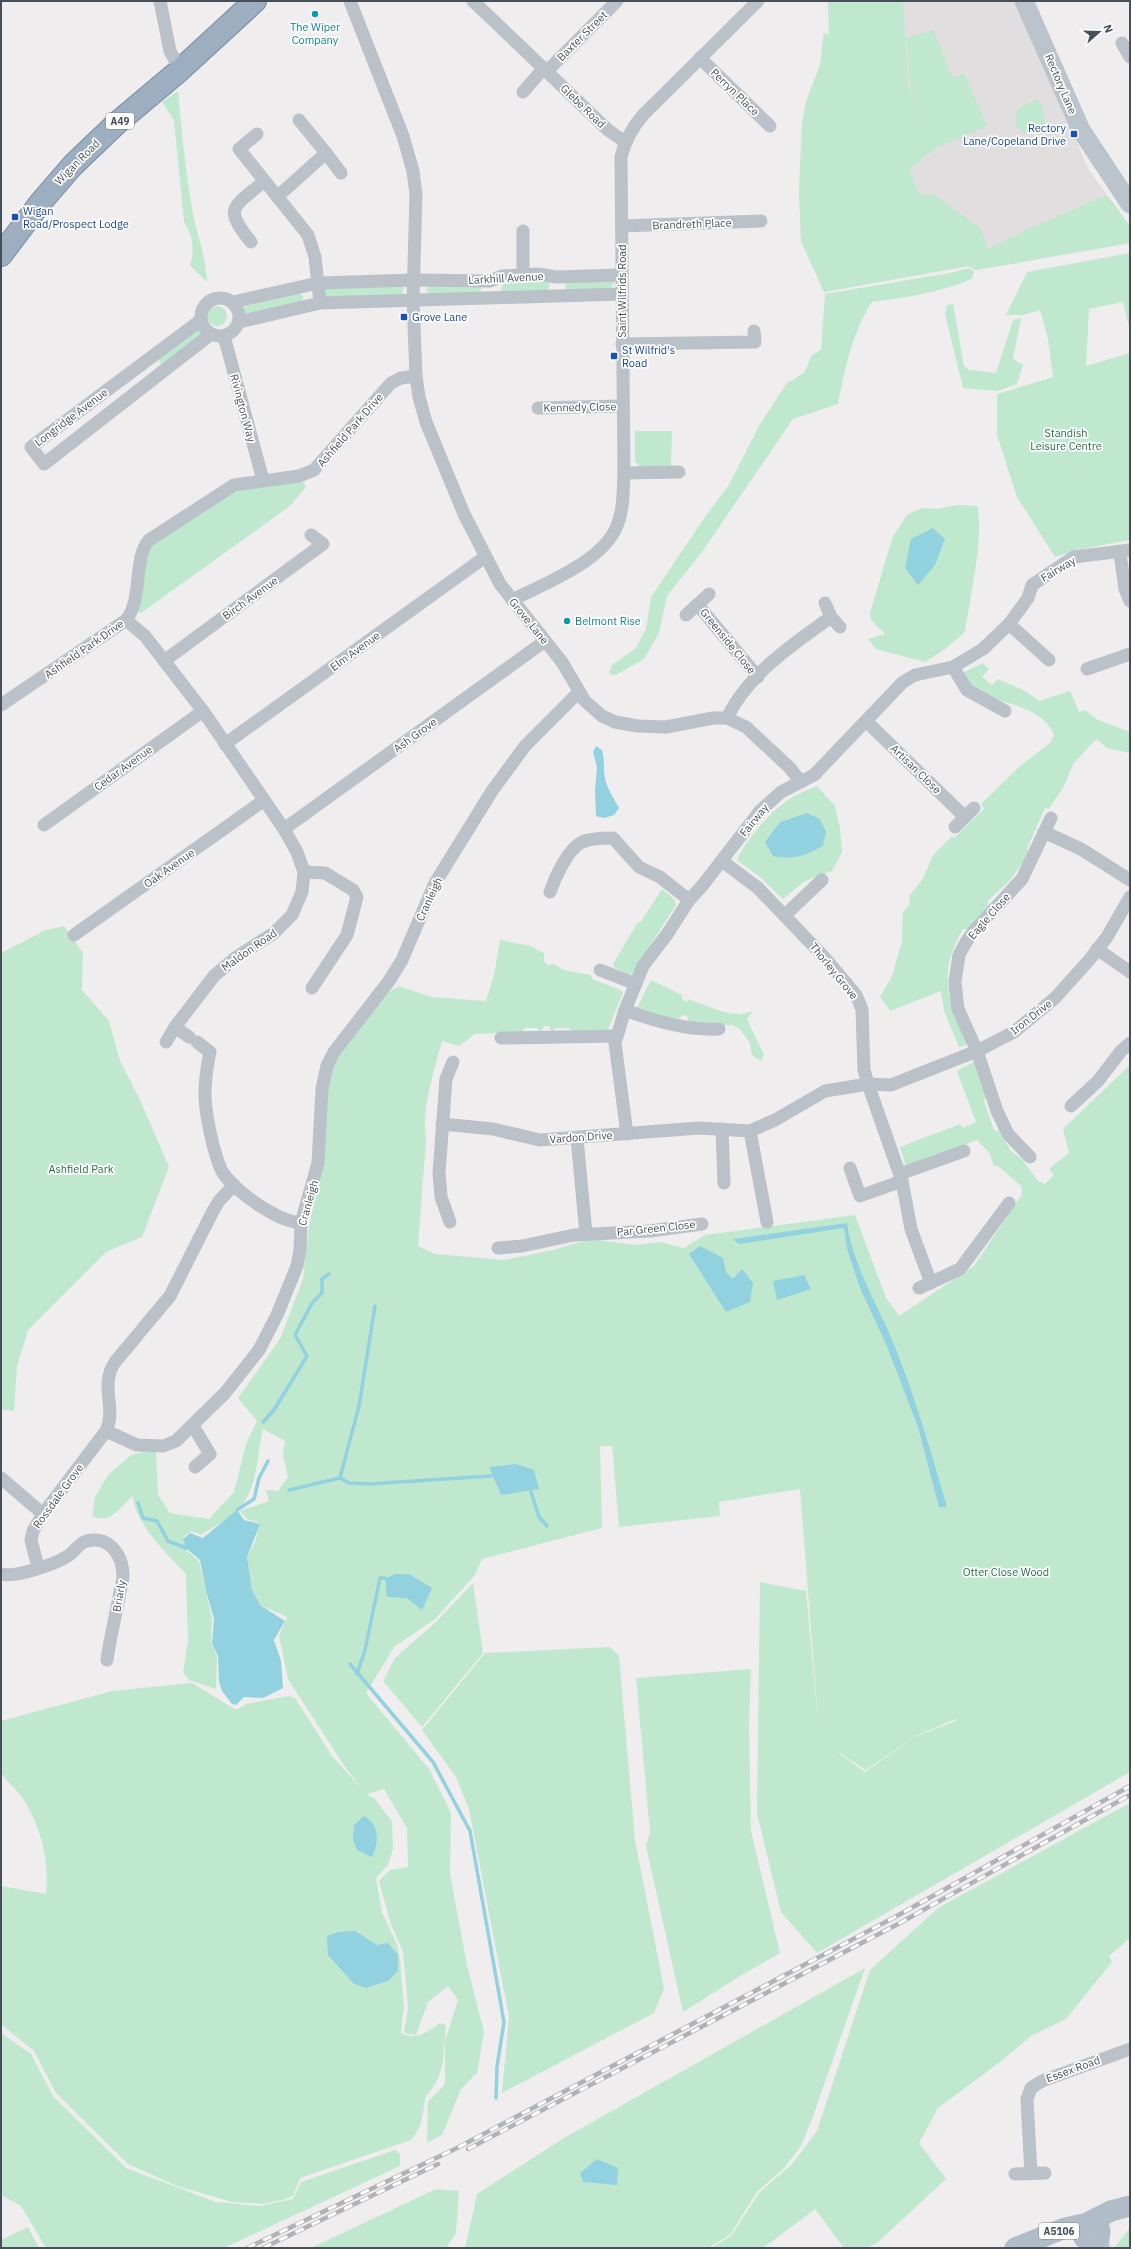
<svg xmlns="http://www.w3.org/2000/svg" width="1131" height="2249" font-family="'IBM Plex Sans',sans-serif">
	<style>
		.education { fill: #e0dede }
		.green { fill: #c0e8cf; fill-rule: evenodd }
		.water { fill: #92d1e0 }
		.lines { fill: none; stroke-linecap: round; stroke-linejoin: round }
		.stream { stroke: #92d1e0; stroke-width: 3.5 }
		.trunk-casing { stroke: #768ba2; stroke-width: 24 }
		.minor { stroke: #bac1c8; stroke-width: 13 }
		.secondary { stroke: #bbc4cd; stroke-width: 19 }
		.primary { stroke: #b0bdc9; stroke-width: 21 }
		.trunk { stroke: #9daec0; stroke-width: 22 }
		.rail-casing { stroke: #b0b2b6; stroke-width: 4.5 }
		.rail { stroke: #fff; stroke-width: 3; stroke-dasharray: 9; stroke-linecap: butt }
		.culture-dot { fill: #0f9aa8; stroke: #fff; stroke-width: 1.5 }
		.transit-dot { fill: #1a4fb4; stroke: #fff; stroke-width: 1.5 }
		.labels { text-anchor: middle; stroke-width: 3.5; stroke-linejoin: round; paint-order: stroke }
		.shield { fill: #fff; stroke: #7e848a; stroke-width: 1 }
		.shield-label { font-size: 10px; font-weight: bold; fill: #475058 }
		.culture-label { font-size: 11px; fill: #0d838f; stroke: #fff }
		.street-label { font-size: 11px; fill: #475058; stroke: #fff }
		.transit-label { font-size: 11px; fill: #164399; stroke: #fff; text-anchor: start }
		.park-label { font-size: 11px; fill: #226f47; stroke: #fff }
	</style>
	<rect width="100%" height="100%" fill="#efeded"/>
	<path class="education" d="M828 1H1016L1047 68 1088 169 1130 226V243L976 270 968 266 824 292 801 241 799 190 802 125 806 102 820 65 824 33 829 35Z"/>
	<g class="green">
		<path d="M828 1H903L908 87 926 126 910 88 906 38 933 30 953 78 964 73 987 126 936 148 909 169 920 195 933 194 980 228 988 249 1033 227 1107 195 1130 226V243L976 270 968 266 824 292 801 241 799 190 802 125 806 102 820 65 824 33 829 35Z"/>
		<path d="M178 91C182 134 186 177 194 219 199 240 206 260 207 282L190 265C195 250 193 235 184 222L174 120 162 102Z"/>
		<path d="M1037 99 1043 107 1044 125 1036 133 1025 132 1017 128 1015 117 1018 109Z"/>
		<path d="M1130 253V331L1123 302 1089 309 1086 366 1130 353V540L1077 550 1055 557 1017 497 997 435V394L1053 377 1048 339 1040 310 1023 315H1006L1027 272Z"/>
		<path d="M969 268 974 271 972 279C939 293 907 297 872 302 852 333 845 369 838 404L793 419 702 552 667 596 659 633 644 659 616 675 609 674 612 665 636 648 646 629 651 597 705 517 729 485 759 426 786 384 805 372 811 356 821 350 825 294 950 273Z"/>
		<path d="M546 280 550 284 548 291 505 293 501 290 504 282Z"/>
		<path d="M567 280 614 282 611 288 568 291 565 287Z"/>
		<path d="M400 285 404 288 402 295 327 297 324 295 323 290 325 288Z"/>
		<path d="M429 285 482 286 480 293 431 294 427 292V288Z"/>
		<path d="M299 293 303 296 302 303 243 315 241 311 243 307Z"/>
		<path d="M953 304 964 366 969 370 996 373 1013 320 1021 318 1013 359 1023 365 1017 384 998 391 963 388 945 314 947 305Z"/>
		<circle cx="217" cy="316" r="10"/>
		<path d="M195 329 201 330 203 333 163 366 159 362 160 358Z"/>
		<path d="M635 431H672L671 466H639L635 461Z"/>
		<path d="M302 479 306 487 290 506 141 613 136 609 148 552 154 541 242 486Z"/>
		<path d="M957 505 977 506C985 532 969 603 965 632L945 649 925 662 876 649 868 639 885 634 871 620 870 613 893 536 907 515 922 508 938 509Z"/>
		<path d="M983 663 989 669 982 677 992 685 998 679C1013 686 1027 690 1039 701L1070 691 1079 712 1085 710 1098 720 1130 732V753L1107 748 1096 739 1074 763 1064 786 1049 809 1045 808 1027 849 1031 851 1010 880 988 901V906L968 929H963C937 973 948 1001 968 1044L959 1047 944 1011 941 991 890 1011 880 997 892 976 902 941 903 912 909 905 910 895 922 880 934 854 952 836 954 838 984 809 981 804 1020 766 1050 743 1054 735C1041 703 995 705 970 687 966 684 964 677 962 673Z"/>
		<path d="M817 786 835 806 840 828 842 852 832 871 805 881 783 899 760 877 737 860C744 843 768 814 784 803 794 795 806 791 817 786Z"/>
		<path d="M662 889 675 900 676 905 632 974H627L614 967 613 964 638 922 640 923Z"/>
		<path d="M64 926 83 953 82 990 109 1021 120 1061 140 1100 169 1167 142 1237 106 1252 28 1330 17 1366 14 1411 1 1409V953L46 930Z"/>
		<path d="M500 940 530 946 544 953V961L548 965 554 964 564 970 591 975 592 979 618 989 623 992 622 995 607 1032H576L568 1028H556L551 1032 549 1026H544L541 1032 537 1028H525L522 1032 475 1034 459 1046 442 1041C434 1073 421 1107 426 1140L418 1246 435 1254 504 1260 553 1250 590 1239 635 1245 660 1242 684 1248 705 1235 855 1215 886 1298 899 1316 974 1266 1022 1194 1021 1186 998 1166H994L989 1152 977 1140 906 1166 900 1147 960 1124 963 1128 976 1122 957 1071 975 1061 987 1096 984 1101 994 1130 999 1131 1011 1151 1022 1159 1038 1181 1045 1184 1054 1175 1049 1169 1069 1153 1063 1129 1130 1065V1772L817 1953 781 1912 757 1814 760 1582 806 1591 819 1732 800 1489 719 1502 720 1516 619 1527 612 1446H600L602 1528 482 1559 475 1575 435 1619 394 1647 366 1693 429 1769 451 1813 450 1874 467 1965 484 2032 477 2073 461 2089 442 2135 427 2143 428 2102 445 2084V2041L458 2000 448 1986 428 2002 416 2035 404 2033 408 2008 403 1951 391 1925 379 1881 390 1870 408 1867 407 1828 384 1789 367 1794 375 1799 392 1821 393 1849 388 1865 376 1878 382 1913 397 1944 400 1960 404 2005 401 2033C416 2041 427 2032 440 2023L446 2025C443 2052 446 2076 426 2096 421 2115 425 2124 411 2140L300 2178 293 2196 282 2200 262 2204 232 2202 177 2186 128 2164 56 2093 34 2051 1 2024V1886L46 1894C50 1861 40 1823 21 1796 15 1787 6 1782 1 1772V1721L112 1691 192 1683 236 1710 246 1704 289 1696 295 1698 332 1756 362 1789 345 1767 288 1679 279 1636 287 1617 260 1605 252 1590 247 1557 256 1540 259 1523 247 1519 240 1511 269 1501 266 1490 278 1491 288 1477 283 1456 285 1441 263 1429C257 1455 258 1488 239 1508 229 1520 213 1527 201 1535L191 1531 183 1537 186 1550 199 1561 212 1619 211 1643 217 1656 216 1689 189 1680 183 1672 188 1641 186 1574C168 1555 134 1523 133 1496 119 1507 112 1525 92 1516L95 1497 108 1475 131 1455 153 1450 156 1453 158 1495 170 1513 209 1519 234 1492 246 1444 257 1421 238 1398 280 1339 303 1279 309 1226 323 1163 327 1084 334 1064 357 1028 382 996 399 986 432 997 486 1001 494 975ZM956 1719V1721L914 1737 865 1772 833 1749 866 1770 915 1736Z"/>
		<path d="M651 980 682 995V999L686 1002 689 999C708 1006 733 1020 753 1011L747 1019 764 1055 761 1061 752 1055 750 1043 740 1029 732 1025H706L688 1021 687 1016 682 1015 679 1019 651 1016 636 1010Z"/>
		<path d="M473 1583 483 1653 422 1727 383 1681 395 1658 433 1625Z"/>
		<path d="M610 1647 619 1656 635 1840 664 1989 654 2013 502 2093 509 2017 469 1809 456 1777 422 1730 485 1653Z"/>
		<path d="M751 1669 749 1724 751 1831 780 1953 732 1981 683 2012 646 1846 650 1832 636 1678Z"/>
		<path d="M1130 1803V1938L1109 1956 1112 1962 1066 2019 1031 2036 1004 2059 938 2108 919 2143 946 2179 877 2243 866 2248H844L815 2209 763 2248H711L731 2236 759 2193 793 2163 817 2131 870 1970 938 1908Z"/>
		<path d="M865 1968 812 2119 801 2146 784 2168 757 2192 730 2235 708 2248H465L477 2194 564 2138Z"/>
		<path d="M1 2033 31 2054 53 2096 126 2168 216 2202 259 2206 293 2199 301 2182 395 2150 400 2154V2166L224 2248H46L21 2206 1 2195Z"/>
		<path d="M436 2189 459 2191 456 2233 446 2248H311Z"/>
		<path d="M28 2227 39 2248H1V2240Z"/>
		<path d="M1130 2228V2248H1114Z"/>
	</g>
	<g class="water">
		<path d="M933 528 945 539 935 565 918 585 905 568 911 539Z"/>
		<path d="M596 746 602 750C605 760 603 768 605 778 607 789 614 798 619 808L614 815 604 818 596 816 595 790 597 767 593 752Z"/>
		<path d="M807 813 820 819 826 832 823 846C804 856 795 860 773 856L765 842 780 822Z"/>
		<path d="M847 1223C853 1266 877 1303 893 1342 915 1396 931 1452 947 1507H939L918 1427 886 1344 860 1288 847 1249 844 1228 739 1244 733 1239Z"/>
		<path d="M700 1246 723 1258 726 1272 733 1279 742 1269 753 1283 750 1302 726 1312 689 1254Z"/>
		<path d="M804 1275 811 1289 777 1300 773 1281Z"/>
		<path d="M516 1464 534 1470 539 1489 501 1495 489 1467Z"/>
		<path d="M237 1510 244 1520 260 1524 247 1557 252 1590 260 1605 285 1621 274 1640 281 1661 283 1688 263 1698 244 1697 236 1705 232 1704 222 1691 219 1682 218 1656 212 1644 214 1619 206 1591 200 1560 186 1548 183 1539 190 1533 203 1538Z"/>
		<path d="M396 1574H409L432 1588 422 1610 407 1598 387 1597 385 1578Z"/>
		<path d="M364 1816C380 1825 379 1842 372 1857L357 1850 353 1839 354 1825Z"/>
		<path d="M355 1931 377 1945 388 1943 398 1955V1971L388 1981 378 1984 366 1988 354 1984 328 1955 327 1936 338 1932Z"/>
		<path d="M597 2159 618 2168 617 2185 583 2182 580 2173Z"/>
	</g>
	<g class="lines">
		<g class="stream">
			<path d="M263 1422 274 1410 307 1356 295 1335 312 1303 322 1293V1279L329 1274"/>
			<path d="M340 1478 349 1483 369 1484 491 1476"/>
			<path d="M289 1490 340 1478 359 1406 375 1306"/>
			<path d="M531 1492 539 1517 547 1526"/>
			<path d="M138 1503 143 1518 157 1521 168 1541 186 1548"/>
			<path d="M237 1510 254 1499 259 1478 268 1461"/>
			<path d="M350 1664 433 1762 470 1831 504 2022 497 2067 496 2098"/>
			<path d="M357 1674 365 1650 380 1578H385"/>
		</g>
		<g class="trunk-casing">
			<path id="trunk" d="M1 255 41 202 73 165 117 123 180 70 255 1"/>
		</g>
		<g class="minor">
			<path d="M160 1 170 51 180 70"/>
			<path d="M350 1 403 136 413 171 416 194 413 300 416 376 419 397 426 422 464 514 500 584 562 662 585 701 602 716 615 722 638 726 666 727 713 718H727L746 727 790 768 800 781"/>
			<path d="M473 1 608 130 625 142"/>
			<path d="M1122 43 1130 57"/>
			<path d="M700 58 770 126"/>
			<path d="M547 71 617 1"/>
			<path d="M523 92 544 68"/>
			<path d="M257 134 239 149 308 235 315 257 320 303"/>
			<path d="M326 153 341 173"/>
			<path d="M277 197 326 153 299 120"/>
			<path d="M622 226 761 221"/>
			<path d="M523 231V275"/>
			<path d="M251 242C222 206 234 208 264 181"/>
			<circle cx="220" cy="317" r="19"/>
			<path d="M233 302 318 283 414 280 490 281 502 276 538 274 556 277 621 275"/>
			<path d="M201 320 31 447 44 464 211 334"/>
			<path d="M239 322 320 303 621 294"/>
			<path d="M224 336 263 480"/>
			<path d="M622 344 755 342 754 331"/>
			<path d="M538 408 622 406"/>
			<path d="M624 473 679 472"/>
			<path d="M1120 553 1125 589 1130 601"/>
			<path d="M512 600C544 584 601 562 616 528 624 511 623 492 624 473L621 157C625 140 632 128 643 115L758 1"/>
			<path d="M825 603 831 617 840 627"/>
			<path d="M698 605 758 677"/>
			<path d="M686 615 709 594"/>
			<path d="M126 620 145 636 203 711 284 829 297 852 304 872 302 892 292 915 274 933 235 958 214 976 175 1027 189 1037"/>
			<path d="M1009 624 1049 660"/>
			<path d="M164 661 323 544 311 535"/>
			<path d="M953 667 967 690 1005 711"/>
			<path d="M1087 669 1130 654"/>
			<path d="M1 705 126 620C143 600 133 558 149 540L234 485 299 476 314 470 391 383 401 378 416 376"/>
			<path d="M727 718C748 674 792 645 831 617"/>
			<path d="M866 721 965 817"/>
			<path d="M225 744 485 557"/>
			<path d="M44 825 203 711"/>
			<path d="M955 827 974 808"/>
			<path d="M284 829 545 641"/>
			<path d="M1044 832 1081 849 1130 880"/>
			<path d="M722 861 758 888 824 957 856 995 862 1009 864 1070 868 1084 902 1181 911 1229 931 1283"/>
			<path d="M304 872 325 873 353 890 357 897 347 935 312 988"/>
			<path d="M550 892C555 877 568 849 582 842 591 838 603 838 613 838L639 867 660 877 689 900"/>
			<path d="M785 915 822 880"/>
			<path d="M74 935 263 801"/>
			<path d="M1097 949 1130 972"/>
			<path d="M600 970 636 984"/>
			<path d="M625 1010C654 1021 688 1031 719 1029"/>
			<path d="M501 1038 616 1036"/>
			<path d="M166 1042 175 1027"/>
			<path d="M197 1042 210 1052C202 1090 204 1108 213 1145 216 1154 218 1165 223 1173 232 1186 244 1195 257 1204 271 1213 284 1221 301 1223"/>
			<path d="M1071 1106 1098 1081 1121 1051 1130 1043"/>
			<path d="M442 1124 493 1129 540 1140 699 1128 750 1131 775 1120 825 1091 868 1084 891 1085 977 1051 1014 1032 1055 998 1090 959 1107 937 1130 897"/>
			<path d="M722 1129 724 1183"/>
			<path d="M750 1131 767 1222"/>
			<path d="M627 1134 615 1043 625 1010 643 966 668 933 689 900 702 886 760 811 781 792 814 775 903 682 915 675 953 667 983 649 1009 624 1028 598 1032 585 1074 557 1130 550"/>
			<path d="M577 1138 586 1234"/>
			<path d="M1030 1157 1008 1134 997 1111 977 1051 958 1009 955 982 959 955 966 942 973 932 1022 879 1051 818"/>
			<path d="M850 1168 860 1196 902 1181"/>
			<path d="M900 1174 964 1151"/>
			<path d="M234 1185 219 1201 213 1211 170 1296 115 1362C99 1386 117 1408 106 1431L137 1445 163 1446 176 1441 225 1393 259 1350 277 1315 297 1266 300 1250 301 1223 318 1163 322 1089 327 1066 334 1052 389 981 402 960 435 883 492 791 525 746 579 692"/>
			<path d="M450 1222 441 1197 439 1173 446 1079 453 1062"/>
			<path d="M498 1248 522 1246 574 1235 650 1231 702 1224"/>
			<path d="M919 1288 960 1269 1009 1203"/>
			<path d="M193 1426 210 1454 195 1467"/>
			<path d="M1 1478 43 1514"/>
			<path d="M38 1567 31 1540 33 1531 43 1514 106 1431"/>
			<path d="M1 1574C16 1578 55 1564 68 1556 74 1552 78 1545 84 1542 108 1533 123 1555 123 1576 123 1582 120 1590 119 1597 115 1618 110 1639 107 1660"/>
			<path d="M1015 2174 1045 2173"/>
			<path d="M1031 2174 1027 2099 1031 2088 1042 2081 1130 2049"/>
		</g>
		<g class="secondary">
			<path d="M1024 1 1081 130 1130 204"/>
			<path d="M1100 2248V2235"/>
		</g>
		<g class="primary">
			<path d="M1089 2222 1111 2211 1130 2206"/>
			<circle cx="1091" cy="2232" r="9"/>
			<path d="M1015 2248 1065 2228 1088 2223"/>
		</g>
		<use href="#trunk" class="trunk"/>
		<g class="rail-casing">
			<g id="rail">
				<path d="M468 2149 898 1924 1130 1795"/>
				<path d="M247 2248 457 2148 895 1917 1130 1786"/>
				<path d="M263 2248 438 2164"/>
			</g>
		</g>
		<use href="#rail" class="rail"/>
	</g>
	<g class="culture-dot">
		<circle cx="315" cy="14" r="4"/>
		<circle cx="567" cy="621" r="4"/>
	</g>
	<g class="transit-dot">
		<rect x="1070" y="130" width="8" height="8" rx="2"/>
		<rect x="11" y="213" width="8" height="8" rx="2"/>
		<rect x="400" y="313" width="8" height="8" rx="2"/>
		<rect x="610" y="352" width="8" height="8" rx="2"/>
	</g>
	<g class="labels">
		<g class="shield">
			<rect x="106" y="113" width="28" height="16" rx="3"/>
			<rect x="1039" y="2223" width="40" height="16" rx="3"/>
		</g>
		<g class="shield-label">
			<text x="120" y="125">A49</text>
			<text x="1059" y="2235">A5106</text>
		</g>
		<g class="culture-label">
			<text x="315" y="31">The Wiper<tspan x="315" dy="13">Company</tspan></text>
			<text x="575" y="625" text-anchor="start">Belmont Rise</text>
		</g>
		<g class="street-label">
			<text transform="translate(582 36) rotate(-45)" y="4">Baxter Street</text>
			<text transform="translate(1061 84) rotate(67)" y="4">Rectory Lane</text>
			<text transform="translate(735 92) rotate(44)" y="4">Perryn Place</text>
			<text transform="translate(583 106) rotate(44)" y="4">Glebe Road</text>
			<text transform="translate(77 162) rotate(-45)" y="4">Wigan Road</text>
			<text transform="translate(692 224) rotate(-2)" y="4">Brandreth Place</text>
			<text transform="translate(506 278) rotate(-3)" y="4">Larkhill Avenue</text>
			<text transform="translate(622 291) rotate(-90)" y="4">Saint Wilfrids Road</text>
			<text transform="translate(580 407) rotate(-1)" y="4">Kennedy Close</text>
			<text transform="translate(243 408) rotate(75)" y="4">Rivington Way</text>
			<text transform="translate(71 417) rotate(-37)" y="4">Longridge Avenue</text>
			<text transform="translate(350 430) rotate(-49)" y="4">Ashfield Park Drive</text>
			<text transform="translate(1058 569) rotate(-31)" y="4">Fairway</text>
			<text transform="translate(250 598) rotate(-36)" y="4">Birch Avenue</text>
			<text transform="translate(529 621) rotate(51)" y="4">Grove Lane</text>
			<text transform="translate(728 641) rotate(51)" y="4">Greenside Close</text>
			<text transform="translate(84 649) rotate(-35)" y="4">Ashfield Park Drive</text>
			<text transform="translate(355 651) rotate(-36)" y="4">Elm Avenue</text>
			<text transform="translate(415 735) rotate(-36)" y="4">Ash Grove</text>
			<text transform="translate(123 768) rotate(-36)" y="4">Cedar Avenue</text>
			<text transform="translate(916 769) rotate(44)" y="4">Artisan Close</text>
			<text transform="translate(754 820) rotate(-51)" y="4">Fairway</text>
			<text transform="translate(169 868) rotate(-35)" y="4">Oak Avenue</text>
			<text transform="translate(429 899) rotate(-65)" y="4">Cranleigh</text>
			<text transform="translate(989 916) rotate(-49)" y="4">Eagle Close</text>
			<text transform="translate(249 950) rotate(-35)" y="4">Maldon Road</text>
			<text transform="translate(834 971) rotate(51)" y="4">Thorley Grove</text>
			<text transform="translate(1031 1017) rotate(-38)" y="4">Iron Drive</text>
			<text transform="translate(581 1137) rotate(-4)" y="4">Vardon Drive</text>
			<text transform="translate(308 1203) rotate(-74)" y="4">Cranleigh</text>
			<text transform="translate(656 1228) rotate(-6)" y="4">Par Green Close</text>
			<text transform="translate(58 1496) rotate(-54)" y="4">Rossdale Grove</text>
			<text transform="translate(119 1596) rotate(-80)" y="4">Briarly</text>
			<text transform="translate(1073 2069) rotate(-20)" y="4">Essex Road</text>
		</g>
		<g class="transit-label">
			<text x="1066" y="132" text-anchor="end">Rectory<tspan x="1066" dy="13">Lane/Copeland Drive</tspan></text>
			<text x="23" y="215">Wigan<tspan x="23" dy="13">Road/Prospect Lodge</tspan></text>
			<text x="412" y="321">Grove Lane</text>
			<text x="622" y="354">St Wilfrid's<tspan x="622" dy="13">Road</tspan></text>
		</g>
		<g class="park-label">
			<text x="1066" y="437">Standish<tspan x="1066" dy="13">Leisure Centre</tspan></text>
			<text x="81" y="1173">Ashfield Park</text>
			<text x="1006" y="1576">Otter Close Wood</text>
		</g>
	</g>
	<rect width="1131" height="2249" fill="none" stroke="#475058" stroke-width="4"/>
	<g transform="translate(1099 32) rotate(70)" stroke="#ffffff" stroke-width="3" paint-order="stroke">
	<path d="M0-3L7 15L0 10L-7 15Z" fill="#475058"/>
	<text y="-6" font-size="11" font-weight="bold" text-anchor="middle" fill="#475058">N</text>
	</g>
</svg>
